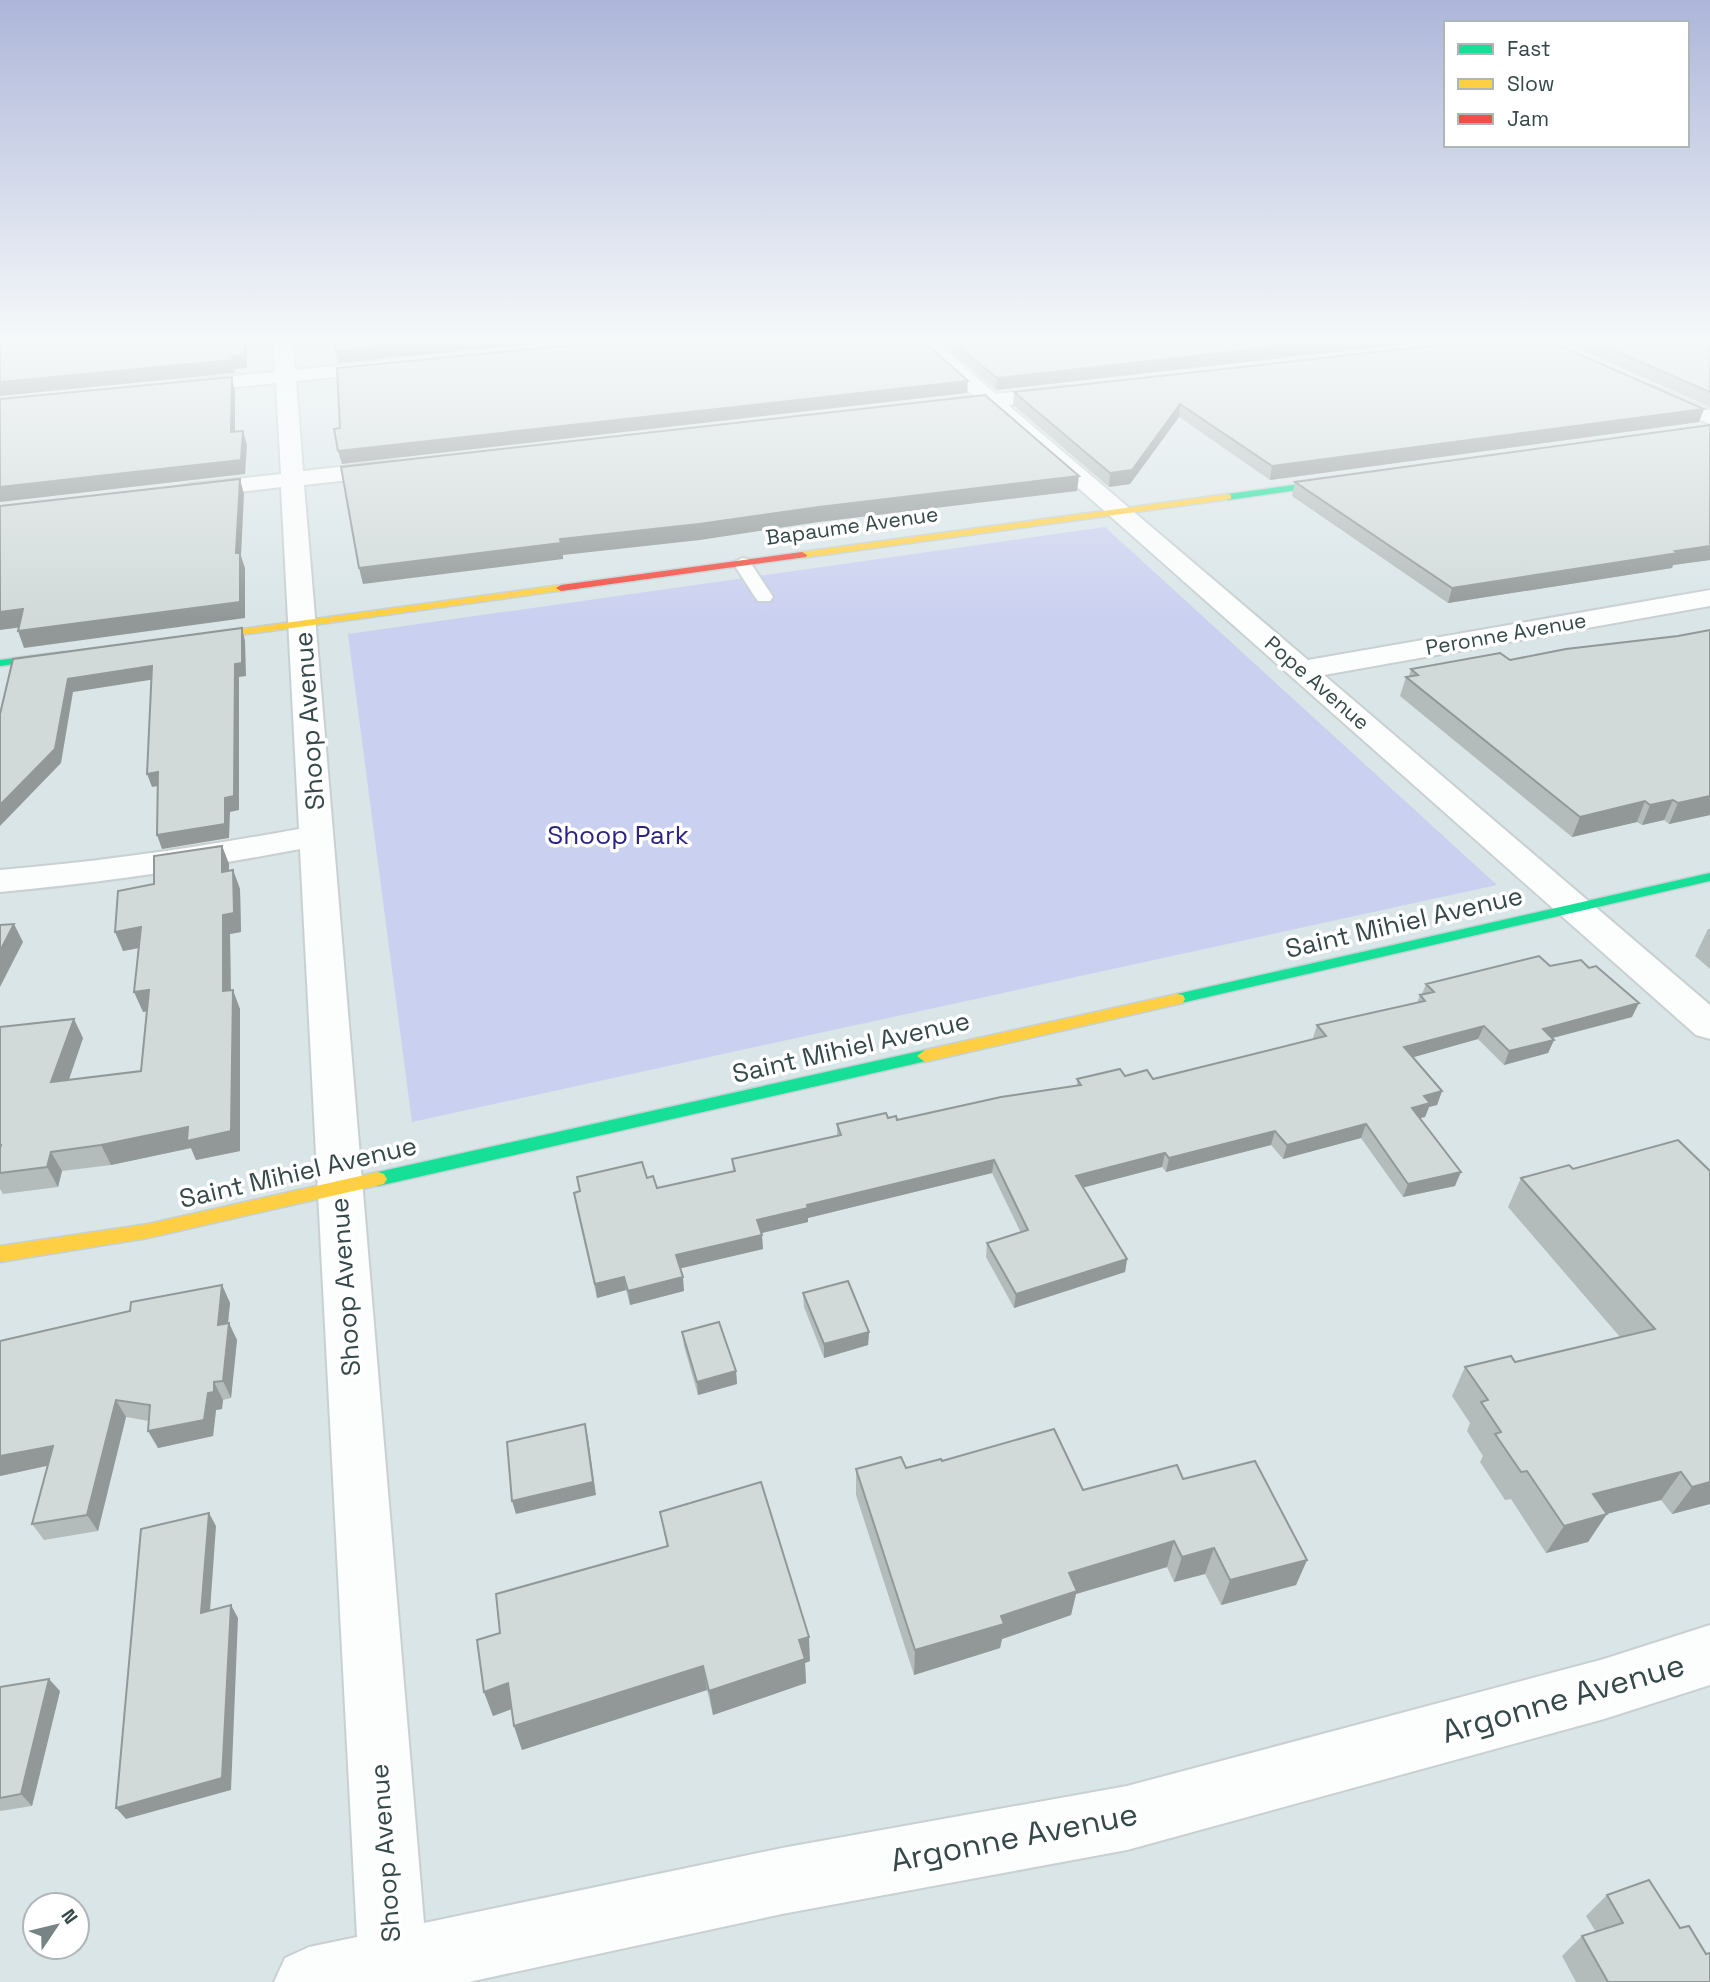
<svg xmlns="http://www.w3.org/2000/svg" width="1710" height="1982" font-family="'Space Grotesk',sans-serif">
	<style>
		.residential { fill: #d9e5e7; fill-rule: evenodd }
		.green { fill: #cad0f0 }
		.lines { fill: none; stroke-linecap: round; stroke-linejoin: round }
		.lane-casing { stroke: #c9d0d1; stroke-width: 4 }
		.street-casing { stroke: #c9d0d1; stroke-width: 4 }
		.fast-casing { stroke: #c4d1d4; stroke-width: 3 }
		.slow-casing { stroke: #c4d1d4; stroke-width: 3 }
		.jam-casing { stroke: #c4d1d4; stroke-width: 3 }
		.lane { fill: #fcfdfd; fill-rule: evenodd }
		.street { fill: #fcfdfd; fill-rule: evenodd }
		.fast { fill: #16e098; fill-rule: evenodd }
		.slow { fill: #ffcf43; fill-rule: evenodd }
		.jam { fill: #f24e42; fill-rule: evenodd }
		.wall { fill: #b4bbbb }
		.shaded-wall { fill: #929898 }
		.building { fill: #d1d9d9; stroke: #929898; stroke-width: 2 }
		.labels { text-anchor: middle; stroke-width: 7; stroke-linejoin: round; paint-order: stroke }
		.far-street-label { font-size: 21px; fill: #36494a; stroke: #fff }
		.street-label { font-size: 26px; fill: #36494a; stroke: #fff }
		.park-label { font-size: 26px; fill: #2a2382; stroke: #fff }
		.near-street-label { font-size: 32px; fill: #36494a; stroke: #fff }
	</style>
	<rect width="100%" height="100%" fill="#ecf2f3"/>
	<path class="residential" d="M0 341H1710V1982H0ZM35 1905H77V1947H35Z"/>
	<path class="green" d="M1105 527 1497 885 412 1122 348 634Z"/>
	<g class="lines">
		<g class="lane-casing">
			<path id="lane" d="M742 558 748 559 773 597 770 601H758L755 597 733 563Z"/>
		</g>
		<g class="street-casing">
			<g id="street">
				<path d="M274 341H292L295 370 388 360 398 366 388 372 296 381 303 471 394 461 402 463 405 468 402 473 394 475 304 485 424 1923 782 1848 1127 1786 1604 1659 1710 1625V1685L1604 1719 1127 1850 782 1914 469 1982H274L285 1958 309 1947 357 1937 300 849C200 868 101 883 0 892V870C101 862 200 847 299 829L281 487 190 498 182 496 178 491 182 486 190 484 281 474 276 383 180 393 173 391 170 387 173 383 180 381 275 372Z"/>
				<path d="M914 341H934L996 394 1066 386 1073 388 1076 392 1073 396 1008 405 1308 660 1710 590V606L1324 675 1710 1005V1039L1696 1035 987 407 941 412 934 410 931 406 934 402 974 396Z"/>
				<path d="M1653 386 1710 410V424L1646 396 1643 392 1646 388Z"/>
			</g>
		</g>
		<g class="fast-casing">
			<g id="fast">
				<path d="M1344 478 1347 479V483L1228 500 1223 497 1228 494Z"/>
				<path d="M64 652 68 653V657L0 666V660Z"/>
				<path d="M1710 873V881L1177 1004 1169 999 1177 994Z"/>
				<path d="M925 1050 931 1052 933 1056 931 1060 378 1186 372 1184 369 1179 372 1174 378 1172Z"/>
			</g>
		</g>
		<g class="slow-casing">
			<g id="slow">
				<path d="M1228 494 1231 495V499L802 558 797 555 802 552Z"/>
				<path d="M561 585 565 586V590L190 642 184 639 190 636Z"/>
				<path d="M1177 994 1183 995 1185 999 1183 1003 925 1062 917 1056 925 1050Z"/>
				<path d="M378 1172 384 1174 387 1179 384 1184 148 1238 0 1262V1246L148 1224Z"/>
			</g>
		</g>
		<g class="jam-casing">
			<path id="jam" d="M802 552 807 555 806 557 561 591 556 588 561 585Z"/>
		</g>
		<use href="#lane" class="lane"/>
		<use href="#street" class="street"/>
		<use href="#fast" class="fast"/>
		<use href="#slow" class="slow"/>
		<use href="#jam" class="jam"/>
	</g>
	<g class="wall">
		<path d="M938 341H1432L996 390Z"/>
		<path d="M1561 341H1710V407Z"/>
		<path d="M1014 392 1699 422 1270 480 1179 417 1130 484 1109 487 1013 405Z"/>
		<path d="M1710 425V560L1673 565 1672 568 1448 603 1292 496 1295 482Z"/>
		<path d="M1411 669 1710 815 1669 824 1664 820 1642 825 1637 822 1572 837 1400 696 1406 677 1409 676Z"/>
		<path d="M222 846 229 864V871L233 870 240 889 241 932 230 934 231 990 240 1009V1151L196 1160 191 1148 111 1165 62 1171 58 1187 3 1194 0 1189V1027L83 1038 69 1080 141 1071 147 1011 143 1012 139 948 123 951 154 884Z"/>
		<path d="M1708 929H1710V969L1695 956Z"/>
		<path d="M1550 966 1632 1017 1553 1038 1554 1040 1548 1053 1504 1065 1478 1039 1413 1057 1442 1091 1437 1105 1429 1107 1425 1117 1420 1118 1455 1186 1403 1197 1361 1138 1283 1159 1271 1145 1166 1172 1162 1167 1083 1187 1127 1259 1125 1272 1014 1308 986 1257 987 1243 1021 1233 992 1173 808 1218V1222L761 1233 763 1249 680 1268 684 1291 630 1305 626 1290 597 1298 576 1207 580 1191 577 1177 647 1178 657 1188 733 1171 732 1159 837 1136V1124L888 1118 897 1120 1077 1085V1079L1125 1076 1153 1079 1314 1039 1313 1038 1317 1025 1417 1003 1420 995 1422 994 1426 984Z"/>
		<path d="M1573 1169 1710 1171V1504L1672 1514 1661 1500 1606 1514 1588 1542 1546 1553 1511 1499 1505 1500 1480 1462 1483 1456 1467 1431 1470 1423 1452 1396 1465 1367 1515 1362 1620 1337 1508 1207 1521 1178Z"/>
		<path d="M222 1285 230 1303 228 1323 237 1340 231 1398 223 1400 222 1409 216 1410 213 1436 158 1448 149 1421 126 1417 98 1531 44 1540 32 1524 47 1466 0 1476V1341L130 1311Z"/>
		<path d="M803 1293 869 1332 868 1345 824 1358 804 1307Z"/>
		<path d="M682 1332 736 1371 737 1384 698 1395 684 1346Z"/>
		<path d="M942 1461 1083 1490 1183 1479 1307 1560 1296 1585 1221 1605 1205 1574 1174 1582 1167 1567 1076 1594 1071 1615 1002 1639 1000 1648 914 1675 856 1495V1469L906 1468Z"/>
		<path d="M660 1512 810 1661 805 1663 806 1683 713 1715 707 1690 522 1750 514 1726 511 1709 493 1716 484 1692 500 1633 667 1547Z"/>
		<path d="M0 1687 60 1691 32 1806 0 1811Z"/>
		<path d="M1607 1895 1710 1982H1576L1562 1956 1582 1936 1596 1932 1586 1916Z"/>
	</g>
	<g class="shaded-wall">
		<path d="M244 341H247V368L235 369V373L0 396V382L232 356Z"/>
		<path d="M443 341H568L338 363 335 351Z"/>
		<path d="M1329 341H1432L996 390 997 378Z"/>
		<path d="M232 377 235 391V447L231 432Z"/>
		<path d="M968 381 967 393 342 464 338 451Z"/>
		<path d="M1180 404 1179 417 1130 484 1109 487 1110 473Z"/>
		<path d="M1704 409 1699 422 1270 480 1272 466Z"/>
		<path d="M243 431 247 445 245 474 0 502V487Z"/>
		<path d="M1079 476 1077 491 819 522 700 540 563 555V559L363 584 359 568 560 539Z"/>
		<path d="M240 479 244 494 241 556 245 568V618L24 648 18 631 236 553Z"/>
		<path d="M1710 546V560L1673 565 1672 568 1448 603 1452 588Z"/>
		<path d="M23 609 30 626 0 630V612Z"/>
		<path d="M242 628 245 641 246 676 239 677V810L230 812 229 838 162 849 157 835 225 798 235 664Z"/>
		<path d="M152 666 156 679 73 692 61 763 0 826V805L68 679Z"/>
		<path d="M158 772 163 785 152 787 147 774Z"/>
		<path d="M1710 796V815L1669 824 1678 803Z"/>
		<path d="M1673 800 1664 820 1642 825 1650 805Z"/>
		<path d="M1645 801 1637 822 1572 837 1580 817Z"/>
		<path d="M222 846 229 864 228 891 222 872Z"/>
		<path d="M233 870 240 889 241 932 230 934 231 1011 223 991V915Z"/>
		<path d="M14 924 23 942 0 987V951Z"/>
		<path d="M141 927 149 946 123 951 115 932Z"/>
		<path d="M149 990 157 1009 143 1012 134 992Z"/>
		<path d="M233 990 240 1009V1151L196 1160 191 1148 111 1165 101 1145Z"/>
		<path d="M1639 1003 1632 1017 1537 1042 1543 1029Z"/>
		<path d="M74 1019 83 1038 61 1102 51 1082Z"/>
		<path d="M1484 1026 1478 1039 1400 1061 1404 1047Z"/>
		<path d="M1554 1040 1548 1053 1504 1065 1509 1051Z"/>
		<path d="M1442 1091 1437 1105 1429 1107 1425 1117 1407 1121 1412 1108 1424 1096Z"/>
		<path d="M1366 1124 1361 1138 1283 1159 1287 1145Z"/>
		<path d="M1275 1131 1271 1145 1166 1172 1169 1158Z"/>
		<path d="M51 1152 62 1171 58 1187 47 1167Z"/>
		<path d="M1165 1153 1162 1167 1074 1190 1076 1176Z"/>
		<path d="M994 1160 992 1173 808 1218V1222L758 1234 757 1220 807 1205Z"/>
		<path d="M1461 1172 1455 1186 1403 1197 1408 1184Z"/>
		<path d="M762 1235 763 1249 678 1269 676 1255Z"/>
		<path d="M1127 1259 1125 1272 1014 1308 1016 1294Z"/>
		<path d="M624 1277 626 1290 597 1298 595 1284Z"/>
		<path d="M683 1277 684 1291 630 1305 628 1291Z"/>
		<path d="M222 1285 230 1303 226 1342 218 1325Z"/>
		<path d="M229 1323 237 1340 231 1398 223 1381Z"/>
		<path d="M869 1332 868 1345 824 1358V1344Z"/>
		<path d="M736 1371 737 1384 698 1395 697 1382Z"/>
		<path d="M214 1382 223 1400 222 1409 216 1410 213 1436 158 1448 148 1431 208 1393Z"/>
		<path d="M116 1400 126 1417 98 1531 87 1515Z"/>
		<path d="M585 1424 588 1438 596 1495 516 1514 512 1501Z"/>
		<path d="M53 1446 64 1462 0 1476V1456Z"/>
		<path d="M1681 1472 1661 1500 1575 1522 1593 1494Z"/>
		<path d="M1710 1482V1504L1672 1514 1692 1487Z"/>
		<path d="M209 1513 216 1526 209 1625 201 1613Z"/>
		<path d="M1607 1514 1588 1542 1546 1553 1564 1526Z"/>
		<path d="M1174 1541 1167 1567 1076 1594 1071 1615 1002 1639 1000 1648 914 1675 915 1650 1001 1616 1069 1573Z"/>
		<path d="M1214 1548 1205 1574 1174 1582 1182 1557Z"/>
		<path d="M1307 1560 1296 1585 1221 1605 1230 1580Z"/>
		<path d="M231 1605 238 1618 231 1790 126 1819 116 1808Z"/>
		<path d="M809 1637 810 1661 805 1663 806 1683 713 1715 709 1691 799 1640Z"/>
		<path d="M703 1666 707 1690 522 1750 514 1726Z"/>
		<path d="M49 1679 60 1691 32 1806 21 1794Z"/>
		<path d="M508 1683 517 1707 493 1716 484 1692Z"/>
	</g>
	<g class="building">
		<path d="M0 341H244V355L232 356V360L0 382Z"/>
		<path d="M334 341H443L335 351Z"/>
		<path d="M616 341H923L968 381 338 451 334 429 340 428 337 368Z"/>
		<path d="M952 341H1329L997 378Z"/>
		<path d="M1478 341H1549L1704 409 1272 466 1180 404 1132 470 1110 473 1014 392Z"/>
		<path d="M1592 341H1710V392Z"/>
		<path d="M232 377 231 432 243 431 241 460 0 487V399Z"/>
		<path d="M985 395 1079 476 819 507 699 524 560 539 561 543 359 568 341 467Z"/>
		<path d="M1710 425V546L1675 551 1678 553 1452 588 1295 482Z"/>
		<path d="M240 479 236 553H240V602L18 631 23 609 0 612V506Z"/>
		<path d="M242 628V663L235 664 234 796 225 798V824L157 835 158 772 147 774 152 666 68 679 55 749 0 805V714L13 659Z"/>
		<path d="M1710 630V796L1678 803 1673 800 1650 805 1645 801 1580 817 1406 677 1418 675 1411 669 1500 653 1510 660 1566 649 1678 636Z"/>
		<path d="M222 846V872L233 870 234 913 223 915V991L233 990 231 1131 187 1141 188 1127 101 1145 51 1152 47 1167 0 1173V1148L1 1145H0V1027L74 1019 51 1082 141 1071 149 990 134 992 141 927 115 932 118 891 154 884V856Z"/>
		<path d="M14 924 0 951V925Z"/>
		<path d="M1539 956 1550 966 1581 960 1589 968 1596 966 1639 1003 1543 1029 1554 1040 1509 1051 1484 1026 1404 1047 1442 1091 1424 1096 1430 1103 1412 1108 1461 1172 1408 1184 1366 1124 1287 1145 1275 1131 1169 1158 1165 1153 1076 1176 1127 1259 1016 1294 987 1243 1028 1230 994 1160 807 1205 808 1208 757 1220 762 1235 676 1255 683 1277 628 1291 624 1277 595 1284 574 1193 580 1191 577 1177 642 1162 647 1178 653 1176 657 1188 735 1171 732 1159 841 1135 837 1124 886 1113 888 1118 896 1116 897 1120 1001 1097 1081 1085 1077 1079 1120 1069 1125 1076 1147 1070 1153 1079 1326 1036 1317 1025 1425 1001 1420 995 1434 992 1426 984Z"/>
		<path d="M1678 1140 1710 1171V1482L1692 1487 1681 1472 1593 1494 1607 1514 1564 1526 1527 1471 1521 1472 1495 1434 1501 1432 1481 1402 1488 1400 1465 1367 1511 1356 1515 1362 1655 1329 1521 1178 1569 1165 1573 1169Z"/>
		<path d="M848 1281 869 1332 824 1344 803 1293Z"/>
		<path d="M222 1285 218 1325 229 1323 223 1381 214 1382V1392L208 1393 204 1420 148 1431 150 1405 116 1400 87 1515 32 1524 53 1446 0 1456V1341L130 1311 131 1302Z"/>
		<path d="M719 1322 736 1371 697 1382 682 1332Z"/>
		<path d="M585 1424 593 1482 512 1501 507 1442Z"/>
		<path d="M1054 1429 1083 1490 1177 1465 1183 1479 1255 1461 1307 1560 1230 1580 1214 1548 1182 1557 1174 1541 1069 1573 1077 1591 1001 1616 1004 1624 915 1650 856 1469 901 1457 906 1468 941 1459 942 1461Z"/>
		<path d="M761 1482 809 1637 799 1640 805 1659 709 1691 703 1666 514 1726 508 1683 484 1692 477 1640 500 1633 496 1594 668 1546 660 1512Z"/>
		<path d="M209 1513 201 1613 231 1605 222 1778 116 1808 141 1529Z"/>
		<path d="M49 1679 21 1794 0 1798V1687Z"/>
		<path d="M1649 1880 1680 1928 1689 1926 1706 1954 1710 1953V1982H1608L1582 1936 1623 1923 1607 1895Z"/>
	</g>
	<linearGradient id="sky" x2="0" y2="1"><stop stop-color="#adb6d9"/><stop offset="0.55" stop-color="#f6f9fa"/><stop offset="1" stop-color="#f6f9fa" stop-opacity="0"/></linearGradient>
	<rect width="1710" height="618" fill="url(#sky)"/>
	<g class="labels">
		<g class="far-street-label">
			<text transform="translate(852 526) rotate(-8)" y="7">Bapaume Avenue</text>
			<text transform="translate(1506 634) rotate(-10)" y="7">Peronne Avenue</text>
			<text transform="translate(1317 683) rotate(41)" y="7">Pope Avenue</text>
		</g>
		<g class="street-label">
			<text transform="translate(309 721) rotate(-94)" y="9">Shoop Avenue</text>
			<text transform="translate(1404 922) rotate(-13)" y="9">Saint Mihiel Avenue</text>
			<text transform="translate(851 1047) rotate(-13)" y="9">Saint Mihiel Avenue</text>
			<text transform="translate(298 1172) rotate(-13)" y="9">Saint Mihiel Avenue</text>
			<text transform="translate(345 1287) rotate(-94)" y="9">Shoop Avenue</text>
			<text transform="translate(385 1853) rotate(-94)" y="9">Shoop Avenue</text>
		</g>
		<g class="park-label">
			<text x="618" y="844">Shoop Park</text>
		</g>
		<g class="near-street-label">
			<text transform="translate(1563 1698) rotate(-16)" y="11">Argonne Avenue</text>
			<text transform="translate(1014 1837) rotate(-11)" y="11">Argonne Avenue</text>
		</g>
	</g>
	<rect x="1444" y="21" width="245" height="126" fill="#ffffff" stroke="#afb6b7" stroke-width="2"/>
	<rect x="1458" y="44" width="35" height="10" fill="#16e098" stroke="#afb6b7" stroke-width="2"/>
	<text x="1507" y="56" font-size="21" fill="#36494a">Fast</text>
	<rect x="1458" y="79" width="35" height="10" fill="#ffcf43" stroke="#afb6b7" stroke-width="2"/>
	<text x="1507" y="91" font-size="21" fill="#36494a">Slow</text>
	<rect x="1458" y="114" width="35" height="10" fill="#f24e42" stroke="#afb6b7" stroke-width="2"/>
	<text x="1507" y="126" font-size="21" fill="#36494a">Jam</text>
	<g transform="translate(56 1926) rotate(55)"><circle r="33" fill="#ffffff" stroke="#afb6b7" stroke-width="2"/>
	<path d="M0-5L12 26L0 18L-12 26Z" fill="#768485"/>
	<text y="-10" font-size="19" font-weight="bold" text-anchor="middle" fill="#36494a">N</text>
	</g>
</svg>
